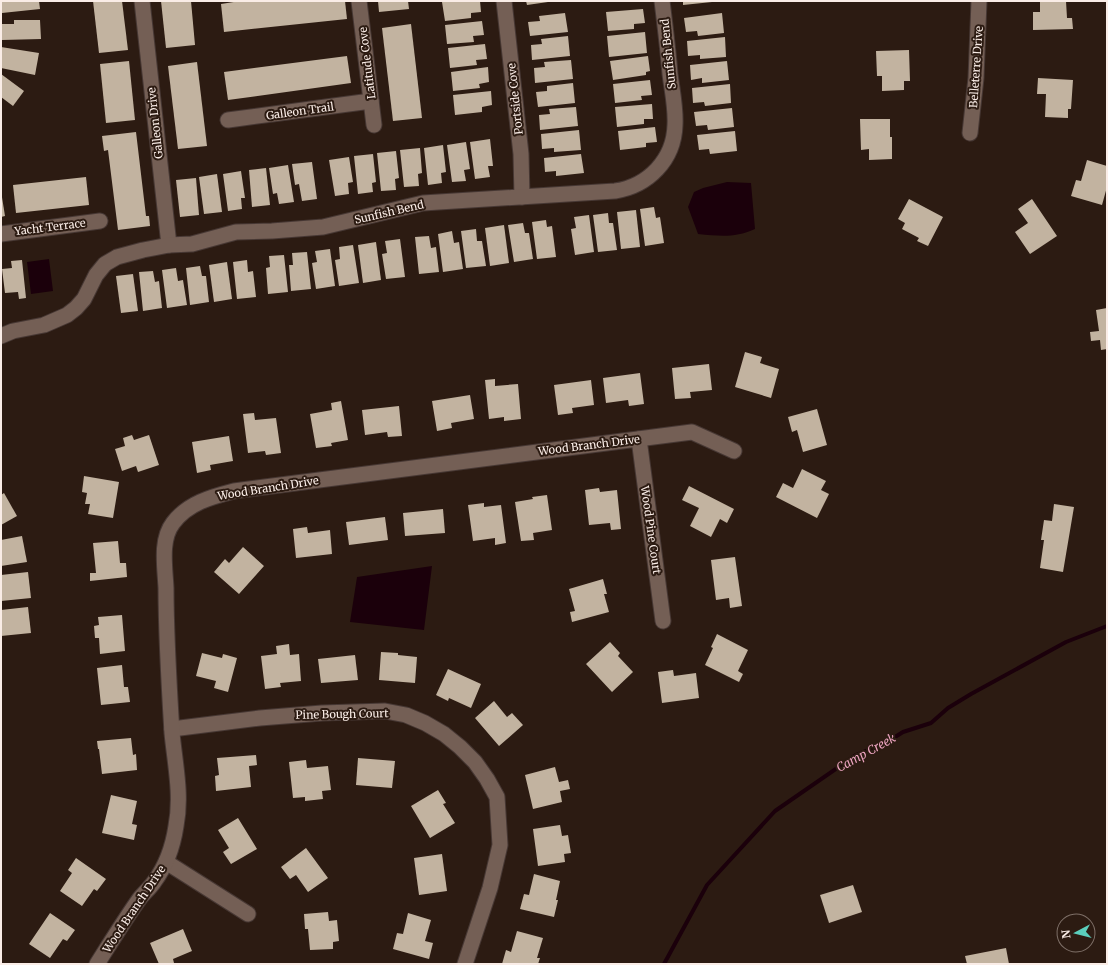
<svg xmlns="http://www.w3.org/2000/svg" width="1108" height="965" font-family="Merriweather,serif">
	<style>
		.water { fill: #1b000b }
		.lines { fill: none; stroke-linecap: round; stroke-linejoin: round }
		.stream { stroke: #1b000b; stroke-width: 4 }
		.building { fill: #c2b3a0 }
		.street-casing { stroke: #473834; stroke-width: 17 }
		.street { stroke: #745f55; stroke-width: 15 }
		.labels { text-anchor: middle; stroke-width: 4; stroke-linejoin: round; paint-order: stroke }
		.street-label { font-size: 11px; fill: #faede7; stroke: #2c1b12 }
		.water-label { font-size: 12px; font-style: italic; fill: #eea5c1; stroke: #2c1b12 }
	</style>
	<rect width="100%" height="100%" fill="#2c1b12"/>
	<g class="water">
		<path d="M727 182 751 183 755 229C735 238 720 236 698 234L688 207 694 192 703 188Z"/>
		<path d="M49 259 53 291 31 294 27 262Z"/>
		<path d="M432 566 424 630 350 622 357 577Z"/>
	</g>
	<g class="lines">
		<path class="stream" d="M664 964 707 885 775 811 856 755 887 742 903 732 931 723 948 708 971 694 1066 642 1107 626"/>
	</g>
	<g class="building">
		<path d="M1 1H39L40 9 2 13Z"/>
		<path d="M93 1H122L128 50 99 53Z"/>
		<path d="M161 1H191L195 45 166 48Z"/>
		<path d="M240 1H345L347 19 224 32 221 4Z"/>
		<path d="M378 1H408L409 9 379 12Z"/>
		<path d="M449 1H480L481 12 471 13V18L445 21 442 2Z"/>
		<path d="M526 1H548V2L527 5Z"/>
		<path d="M683 1H712V2L683 5Z"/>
		<path d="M1040 1H1066L1067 18H1072L1073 29 1033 30V12H1040Z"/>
		<path d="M643 9 645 23 634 24V29L608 31 606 12Z"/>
		<path d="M565 13 568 32 530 36 528 22 540 21 539 16Z"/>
		<path d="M722 13 724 33 698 36 697 31 686 32 684 18Z"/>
		<path d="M14 20H40L41 39 2 40V24H14Z"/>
		<path d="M482 21 484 35 473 36 474 42 447 44 445 25Z"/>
		<path d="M411 24 422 118 393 121 382 28Z"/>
		<path d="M645 32 647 53 609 57 607 36Z"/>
		<path d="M568 36 570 56 532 60 531 45 542 44 541 39Z"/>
		<path d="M725 37 726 57 700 59V55L688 56 687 41Z"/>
		<path d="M485 44 487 59 476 60 477 65 450 68 448 48Z"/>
		<path d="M1 47 39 53 35 75 1 68Z"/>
		<path d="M909 50 910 81H904V90L882 91V76H877L876 51Z"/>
		<path d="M347 56 351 83 228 100 224 72Z"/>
		<path d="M648 56 650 71 646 72V75L613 80 610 61Z"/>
		<path d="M571 60 573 79 535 83 534 68 545 67 544 62Z"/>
		<path d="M129 61 135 120 106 123 100 64Z"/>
		<path d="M727 61 729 80 702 83V78L691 80 690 65Z"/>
		<path d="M197 62 207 146 178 149 168 66Z"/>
		<path d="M488 67 489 82 479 84 480 88 453 91 451 72Z"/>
		<path d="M1 74 24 91 13 106 1 97Z"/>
		<path d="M1038 78 1073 80 1071 109H1068V118L1045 117 1046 94H1037Z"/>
		<path d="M650 80 652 95 641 96 642 100 615 103 613 84Z"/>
		<path d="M573 83 575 103 538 107 536 92 547 91V86Z"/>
		<path d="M730 84 731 103 705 106 704 102 693 103 692 88Z"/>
		<path d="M491 91 492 105 482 107V112L455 115 453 95Z"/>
		<path d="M652 104 653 119H644V124L617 127 615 107Z"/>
		<path d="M576 107 578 126 540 130 539 115 550 114 549 109Z"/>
		<path d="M732 108 734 127 708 130 707 125 696 126 694 112Z"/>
		<path d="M860 119H890V137H892V159L869 160V149L861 150Z"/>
		<path d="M655 127 657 142 646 143V147L620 150 618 131Z"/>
		<path d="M579 130 581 150 554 152V148L542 149 541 134Z"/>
		<path d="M735 131 737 151 710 154 709 149 699 150 697 135Z"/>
		<path d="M136 132 146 216H149L150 226 118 230 108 150 104 151 102 136Z"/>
		<path d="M490 139 493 166H488L490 177 475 179 470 142Z"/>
		<path d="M466 142 470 169 464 170 466 181 452 182 447 145Z"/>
		<path d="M443 145 446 172 441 173 442 183 428 185 424 148Z"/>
		<path d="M420 148 422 173 418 174 419 186 404 187 400 150Z"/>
		<path d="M396 151 399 178 395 179 396 190 381 191 377 153Z"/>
		<path d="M373 154 376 182 372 183 373 192 358 194 354 156Z"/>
		<path d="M581 154 584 173 556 176V171L545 172 544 158Z"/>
		<path d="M349 157 353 182 348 183 349 194 335 196 329 160Z"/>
		<path d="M1087 160 1107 166V187L1102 205 1071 196 1076 180 1081 181Z"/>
		<path d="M312 162 317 199 302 201 299 184 295 185 292 164Z"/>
		<path d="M288 165 294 202 279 204 277 193 273 194 269 168Z"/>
		<path d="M266 168 270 205 252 207 249 170Z"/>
		<path d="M241 171 245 198H241L242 209 228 211 223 174Z"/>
		<path d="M217 174 222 212 204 214 199 177Z"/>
		<path d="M86 177 89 205 16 213 13 185Z"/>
		<path d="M196 178 199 215 180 217 176 180Z"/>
		<path d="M1 191 5 216 1 217Z"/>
		<path d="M909 199 943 217 928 246 917 241 919 238 902 229 905 223 898 219Z"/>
		<path d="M1032 199 1057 236 1030 254 1015 232 1028 223 1018 209Z"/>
		<path d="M654 207 656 218 660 217 664 243 645 246 640 209Z"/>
		<path d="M636 210 640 247 621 249 617 212Z"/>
		<path d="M608 213 609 223H613L617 250 598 252 593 215Z"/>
		<path d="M589 215 594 252 575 255 571 229 576 228 574 217Z"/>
		<path d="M546 220 547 227 552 226 556 257 537 259 532 222Z"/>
		<path d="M523 223 525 233H529L533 259 514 262 508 225Z"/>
		<path d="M504 225 509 263 490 266 485 228Z"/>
		<path d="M476 229 477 241H482L486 266 466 268 461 231Z"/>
		<path d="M452 231 454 243 459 242 463 269 443 272 438 234Z"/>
		<path d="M429 236 431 248 436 247 439 272 419 274 415 237Z"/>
		<path d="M400 239 405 277 386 279 382 254 387 253 385 241Z"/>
		<path d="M376 242 381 280 363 283 358 245Z"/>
		<path d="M353 245 359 283 339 286 335 260 340 259 339 247Z"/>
		<path d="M330 249 335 286 316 289 312 263 317 262 315 251Z"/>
		<path d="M307 252 311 289 291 291 289 265H293L292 253Z"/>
		<path d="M284 255 288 292 268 294 266 268 270 267 269 256Z"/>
		<path d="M22 260 26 298 19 299 18 292 5 293 2 269 12 268 11 261Z"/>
		<path d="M247 260 248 272 253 271 256 297 237 299 233 262Z"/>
		<path d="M227 262 232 299 214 302 209 265Z"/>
		<path d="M200 266 202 276H206L209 302 190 305 186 268Z"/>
		<path d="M176 268 178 281 183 280 187 305 167 308 162 270Z"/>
		<path d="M153 271 155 282 159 281 162 308 143 311 139 272Z"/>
		<path d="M133 274 138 311 121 313 116 276Z"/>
		<path d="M1107 308V349L1101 350 1100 340 1091 341 1090 332 1099 331 1096 310Z"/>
		<path d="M745 352 762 357 760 363 779 369 771 398 735 387Z"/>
		<path d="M709 364 712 390 690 392 691 398 675 399 672 368Z"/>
		<path d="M640 373 644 404 629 406 628 400 606 403 603 378Z"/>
		<path d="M495 379V386L518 384 521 419 504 421V417L489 419 485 380Z"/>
		<path d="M591 380 594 405 572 408 573 413 558 415 554 385Z"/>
		<path d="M470 395 474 419 451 423 452 428 437 431 432 401Z"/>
		<path d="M341 401 348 440 331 443 332 446 316 448 310 414 332 410 331 403Z"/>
		<path d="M399 406 402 436 388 437 387 432 365 435 362 410Z"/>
		<path d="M817 409 827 445 803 452 797 430 792 432 788 417Z"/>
		<path d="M254 413 255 420 276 418 281 453 266 455 265 451 248 453 243 414Z"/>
		<path d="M132 435 134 440 149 435 159 465 138 472 136 466 122 471 115 449 125 446 123 438Z"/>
		<path d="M229 436 233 461 210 465 211 470 197 473 192 442Z"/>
		<path d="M802 469 826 481 821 490 829 494 817 518 776 497 783 483 793 488Z"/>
		<path d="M84 476 119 482 113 518 88 514 90 504H85L87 493 82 492Z"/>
		<path d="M689 486 734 509 727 523 720 519 711 537 690 526 699 508 682 500Z"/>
		<path d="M599 488 600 492 617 490 621 529 611 530 610 523 589 525 585 490Z"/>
		<path d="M4 493 17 516 1 525V495Z"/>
		<path d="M547 495 552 530 533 533 534 540 521 541 515 502 533 499 532 497Z"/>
		<path d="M484 503V507L501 505 506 543 495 545V538L473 541 468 505Z"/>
		<path d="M1054 504 1074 507 1063 572 1040 568 1044 540H1041L1044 520 1052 521Z"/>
		<path d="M443 509 445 533 405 536 403 513Z"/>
		<path d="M385 517 388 540 349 545 346 522Z"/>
		<path d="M307 527 308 533 330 530 332 554 296 558 293 529Z"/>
		<path d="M22 536 27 562 1 566V540Z"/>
		<path d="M118 541 120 563H126L127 577 90 581V573H96L93 543Z"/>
		<path d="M243 547 264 566 239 594 214 572 225 559 229 563Z"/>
		<path d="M735 557 742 606 730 608 729 598 716 600 711 560Z"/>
		<path d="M28 572 31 598 1 601V575Z"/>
		<path d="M603 579 607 594H604L609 612 572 622 570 612 575 611 569 589Z"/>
		<path d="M28 607 31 633 1 636V610Z"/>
		<path d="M122 615 125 651 100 654 99 638H95L94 626 99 625 98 617Z"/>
		<path d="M717 634 748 650 738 671 743 674 739 682 705 665 713 648 711 647Z"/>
		<path d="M610 642 620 653 618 656 633 672 612 692 586 664Z"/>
		<path d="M289 644 290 655 299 654 301 681 280 683 281 687 265 689 261 656 277 654 276 646Z"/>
		<path d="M381 652 398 653V655L417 657 415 683 379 680Z"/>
		<path d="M202 653 222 658 223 654 237 658 228 692 214 688 216 681 196 676Z"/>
		<path d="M355 655 358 680 321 683 318 659Z"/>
		<path d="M122 665 124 687H128L130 702 101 705 97 668Z"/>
		<path d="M448 669 481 684 471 708 449 698 448 701 436 695Z"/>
		<path d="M673 670 674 676 696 673 699 698 662 703 658 672Z"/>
		<path d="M494 701 507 717 512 713 523 725 499 746 475 718Z"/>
		<path d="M131 738 133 755 136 754 137 770 102 774 99 749H98L97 741Z"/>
		<path d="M256 755 257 765 249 766 251 787 216 791 215 776 219 775 217 758Z"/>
		<path d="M358 758 395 761 392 788 356 785Z"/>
		<path d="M306 760 307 768 328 766 331 790 322 791 323 799 305 801V797L293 798 289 762Z"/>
		<path d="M555 767 559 782 568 780 570 789 560 791 562 802 533 809 525 775Z"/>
		<path d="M438 790 446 803 443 804 455 823 430 838 411 806Z"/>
		<path d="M111 795 137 801 132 824 137 825 134 840 102 833Z"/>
		<path d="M238 818 257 849 231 864 223 852 229 848 218 830Z"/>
		<path d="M560 825 562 836 568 835 571 853 564 854 565 862 538 866 533 829Z"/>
		<path d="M306 848 328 878 308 892 296 875 290 879 281 867Z"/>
		<path d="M442 854 447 891 419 895 414 858Z"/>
		<path d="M76 858 106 879 97 891 94 889 82 906 60 891 72 873 68 870Z"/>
		<path d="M534 874 560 881 556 900H558L554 917 520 909 524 894 529 895Z"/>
		<path d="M853 885 862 912 829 923 820 895Z"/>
		<path d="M328 912 329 921 337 920 339 941 333 942V949L310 950 308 929H305L304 914Z"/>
		<path d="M50 913 75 930 67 941 63 939 50 958 29 944Z"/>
		<path d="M408 913 431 920 425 941 433 943 429 959 393 949 397 933 403 934Z"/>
		<path d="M183 929 192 951 173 959 174 963 172 964H159L150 943Z"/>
		<path d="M517 931 543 938 537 958H540L538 964H502L506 950 511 952Z"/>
		<path d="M1006 948 1009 964H967L965 956Z"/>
	</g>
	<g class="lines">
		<g class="street-casing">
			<g id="street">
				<path d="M142 1 169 245"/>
				<path d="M359 1 374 125"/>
				<path d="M504 1 521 154 522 197"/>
				<path d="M228 120 371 101"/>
				<path d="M970 133 976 78 979 1"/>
				<path d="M1 234 100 221"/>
				<path d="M1 336 13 331 44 325 67 315 76 308 84 299 96 275 105 264 117 257 143 250 169 245 192 244 236 232 272 231 323 227 423 203 615 191C648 186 674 160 675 125 676 108 672 90 670 74 668 49 665 25 662 1"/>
				<path d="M639 439 663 621"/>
				<path d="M172 729 260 718 322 713 385 711 406 715 425 723 444 734 460 747 475 762 487 779 497 797 500 845 490 888 465 964"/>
				<path d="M166 862 248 914"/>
				<path d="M97 964C111 942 125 919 140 898 144 893 150 888 154 882 166 866 173 846 176 826 182 795 175 764 172 733 169 685 166 636 166 588 165 567 160 540 173 523 188 503 211 497 234 491L692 432 734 451"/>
			</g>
		</g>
		<use href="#street" class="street"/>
	</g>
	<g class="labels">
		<g class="street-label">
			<text transform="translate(668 54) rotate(-96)" y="4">Sunfish Bend</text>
			<text transform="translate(367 63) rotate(-97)" y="4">Latitude Cove</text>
			<text transform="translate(976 67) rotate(-86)" y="4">Belleterre Drive</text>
			<text transform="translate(515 99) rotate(-96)" y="4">Portside Cove</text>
			<text transform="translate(300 111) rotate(-8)" y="4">Galleon Trail</text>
			<text transform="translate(155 123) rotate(-96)" y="4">Galleon Drive</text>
			<text transform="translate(389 212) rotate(-13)" y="4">Sunfish Bend</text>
			<text transform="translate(50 227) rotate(-7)" y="4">Yacht Terrace</text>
			<text transform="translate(589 445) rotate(-7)" y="4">Wood Branch Drive</text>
			<text transform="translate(268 488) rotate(-9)" y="4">Wood Branch Drive</text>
			<text transform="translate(651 530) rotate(82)" y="4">Wood Pine Court</text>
			<text transform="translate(342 714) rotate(-1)" y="4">Pine Bough Court</text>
			<text transform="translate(134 909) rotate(-56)" y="4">Wood Branch Drive</text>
		</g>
		<g class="water-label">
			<text transform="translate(866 753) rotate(-29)" y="4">Camp Creek</text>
		</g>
	</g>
	<rect width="1108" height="965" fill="none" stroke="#faede7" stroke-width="4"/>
	<g transform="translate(1076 933) rotate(263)"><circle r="19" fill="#2c1b12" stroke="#7e6f67"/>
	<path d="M0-3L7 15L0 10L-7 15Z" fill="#5bcebc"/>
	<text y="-6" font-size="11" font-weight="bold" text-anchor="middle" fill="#faede7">N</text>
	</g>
</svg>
